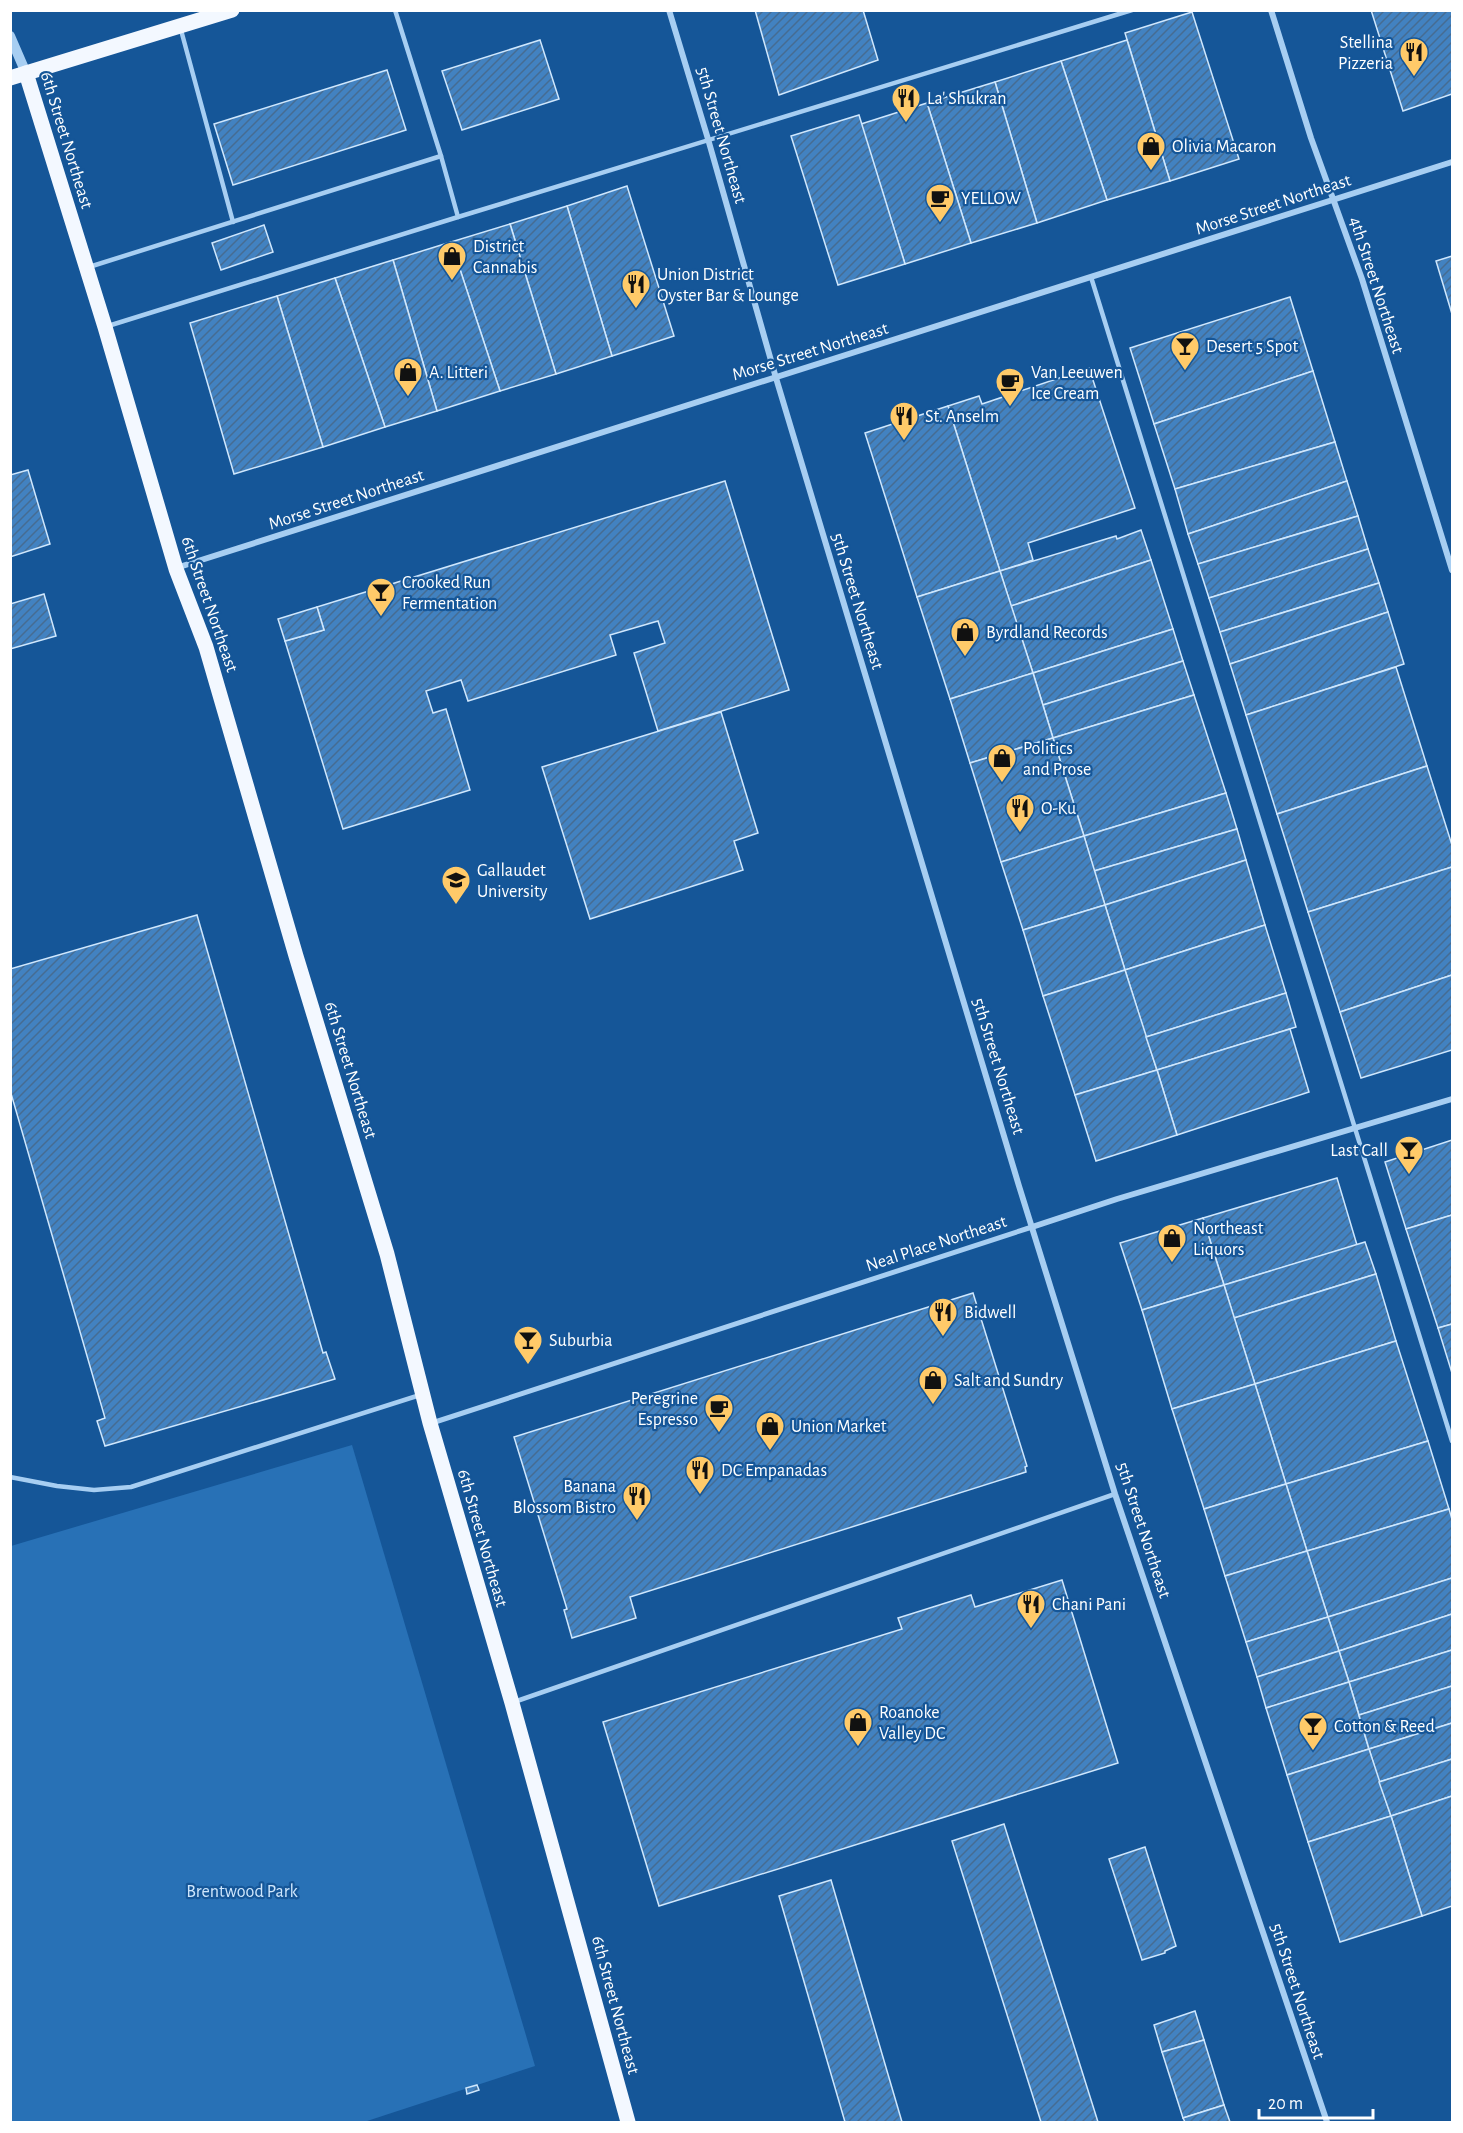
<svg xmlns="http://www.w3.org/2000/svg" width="1463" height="2133" font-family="'Alegreya Sans',sans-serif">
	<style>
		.green { fill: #2871b6 }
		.building { fill: url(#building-hatch); stroke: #cfe7fd; stroke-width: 1.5 }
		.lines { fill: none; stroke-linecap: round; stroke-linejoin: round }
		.service { stroke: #a7cef2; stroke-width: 4.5 }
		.pedestrian { stroke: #a7cef2; stroke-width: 5 }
		.minor { stroke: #a7cef2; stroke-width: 6 }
		.tertiary { stroke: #a7cef2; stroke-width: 10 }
		.primary { stroke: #f3f8ff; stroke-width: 15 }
		.labels { text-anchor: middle; stroke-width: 4.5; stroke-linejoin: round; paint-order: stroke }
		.poi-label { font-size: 18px; fill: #fff; stroke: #155698; text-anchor: start }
		.street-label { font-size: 18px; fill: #fff; stroke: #155698 }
		.park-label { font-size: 18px; fill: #cfe7fd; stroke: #155698 }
	</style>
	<defs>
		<pattern id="building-hatch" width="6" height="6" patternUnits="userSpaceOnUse" patternTransform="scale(1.5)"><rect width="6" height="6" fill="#4282c1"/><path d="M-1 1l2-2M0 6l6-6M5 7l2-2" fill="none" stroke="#466c92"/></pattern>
	</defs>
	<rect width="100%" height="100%" fill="#155698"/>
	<path class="green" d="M352 1445 535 2066 364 2122H11V1546Z"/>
	<g class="building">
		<path d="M755 10H863L878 60 779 95Z"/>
		<path d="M1371 10H1452V94L1403 111Z"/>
		<path d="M1192 12 1239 159 1170 181 1125 33Z"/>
		<path d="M540 40 559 99 462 130 442 71Z"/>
		<path d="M1127 40 1170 181 1107 200 1061 61Z"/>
		<path d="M1061 61 1107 200 1037 223 995 82Z"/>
		<path d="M387 70 406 130 233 185 214 124Z"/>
		<path d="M995 82 1037 223 971 243 927 103Z"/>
		<path d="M927 103 971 243 905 264 861 124Z"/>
		<path d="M859 115 905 264 838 285 791 136Z"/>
		<path d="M627 186 674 336 612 356 567 206Z"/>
		<path d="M567 206 612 356 556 374 510 224Z"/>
		<path d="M510 224 556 374 500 391 451 242Z"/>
		<path d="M264 225 273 252 221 270 212 243Z"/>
		<path d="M451 242 500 391 437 411 393 260Z"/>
		<path d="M1452 256V314L1436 261Z"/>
		<path d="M393 260 437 411 385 427 335 278Z"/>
		<path d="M335 278 385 427 323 447 277 296Z"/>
		<path d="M277 296 323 447 234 474 190 323Z"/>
		<path d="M1290 297 1313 371 1154 424 1130 348Z"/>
		<path d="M1089 368 1135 508 1028 543 1033 560 1000 571 948 406 979 396 982 404Z"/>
		<path d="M1313 371 1335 442 1175 489 1154 424Z"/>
		<path d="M948 406 1000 571 917 597 865 433Z"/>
		<path d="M1335 442 1347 481 1188 534 1175 489Z"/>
		<path d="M28 470 50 544 10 557V475Z"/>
		<path d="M725 481 789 690 658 731 634 653 665 643 658 621 610 635 616 655 468 701 461 680 426 691 433 713 446 709 470 790 343 829 285 641 324 630 317 607Z"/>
		<path d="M1347 481 1358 516 1198 564 1188 534Z"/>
		<path d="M1358 516 1368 549 1209 598 1198 564Z"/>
		<path d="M1141 530 1151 560 1011 606 1000 571 1116 536 1117 539Z"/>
		<path d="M1368 549 1379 583 1220 632 1209 598Z"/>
		<path d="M1151 560 1173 629 1033 673 1011 606Z"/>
		<path d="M1000 571 1033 673 950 699 917 597Z"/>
		<path d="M1379 583 1388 612 1230 664 1220 632Z"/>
		<path d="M44 594 56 636 10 649V604Z"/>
		<path d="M317 607 324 630 285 641 278 619Z"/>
		<path d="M1388 612 1404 664 1246 715 1230 664Z"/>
		<path d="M1173 629 1183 661 1043 705 1033 673Z"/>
		<path d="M1183 661 1194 695 1053 738 1043 705Z"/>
		<path d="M1396 667 1427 766 1277 814 1246 715Z"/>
		<path d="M1033 673 1053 738 970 763 950 699Z"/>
		<path d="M1194 695 1226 793 1084 836 1053 738Z"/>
		<path d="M721 712 758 833 734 841 743 870 590 919 542 767Z"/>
		<path d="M1053 738 1084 836 1001 862 970 763Z"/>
		<path d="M1427 766 1452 845V867L1308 912 1277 814Z"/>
		<path d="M1226 793 1237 829 1094 871 1084 836Z"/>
		<path d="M1237 829 1246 860 1105 905 1094 871Z"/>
		<path d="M1084 836 1105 905 1023 930 1001 862Z"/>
		<path d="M1246 860 1265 925 1125 970 1105 905Z"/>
		<path d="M1452 867V975L1340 1012 1308 912Z"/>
		<path d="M1105 905 1125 970 1043 996 1023 930Z"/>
		<path d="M197 915 323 1353 326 1352 335 1379 105 1446 97 1421 105 1418 10 1090V969Z"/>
		<path d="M1265 925 1286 993 1146 1037 1125 970Z"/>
		<path d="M1125 970 1157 1070 1075 1095 1043 996Z"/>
		<path d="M1452 975V1050L1361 1078 1340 1012Z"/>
		<path d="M1286 993 1296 1027 1157 1070 1146 1037Z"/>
		<path d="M1290 1029 1309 1092 1177 1135 1157 1070Z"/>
		<path d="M1157 1070 1177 1135 1096 1161 1075 1095Z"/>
		<path d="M1452 1140V1215L1406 1229 1385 1162Z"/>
		<path d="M1337 1178 1357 1245 1224 1285 1203 1218Z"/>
		<path d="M1452 1215V1324L1438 1328 1406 1229Z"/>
		<path d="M1203 1218 1224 1285 1142 1310 1120 1243Z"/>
		<path d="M1365 1242 1376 1274 1234 1318 1224 1285Z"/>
		<path d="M1376 1274 1396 1341 1255 1384 1234 1318Z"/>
		<path d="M1224 1285 1255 1384 1172 1409 1142 1310Z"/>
		<path d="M973 1293 1027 1466 1025 1467 1026 1472 630 1597 636 1618 572 1638 564 1610 567 1609 514 1437Z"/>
		<path d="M1452 1324V1373L1438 1328Z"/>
		<path d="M1396 1341 1428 1441 1286 1484 1255 1384Z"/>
		<path d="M1255 1384 1286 1484 1204 1509 1172 1409Z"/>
		<path d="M1428 1441 1449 1509 1307 1551 1286 1484Z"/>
		<path d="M1286 1484 1307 1551 1225 1576 1204 1509Z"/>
		<path d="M1449 1509 1452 1519V1578L1328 1617 1307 1551Z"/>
		<path d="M1307 1551 1328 1617 1246 1642 1225 1576Z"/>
		<path d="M1452 1578V1614L1339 1651 1328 1617Z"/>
		<path d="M1062 1580 1118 1763 659 1906 603 1722 902 1629 898 1618 971 1595 975 1607Z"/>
		<path d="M1452 1614V1650L1349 1682 1339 1651Z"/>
		<path d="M1328 1617 1339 1651 1257 1677 1246 1642Z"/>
		<path d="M1452 1650V1686L1359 1715 1349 1682Z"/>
		<path d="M1339 1651 1349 1682 1266 1708 1257 1677Z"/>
		<path d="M1349 1682 1369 1749 1287 1775 1266 1708Z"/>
		<path d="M1452 1686V1723L1369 1749 1359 1715Z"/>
		<path d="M1452 1723V1759L1379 1782 1369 1749Z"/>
		<path d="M1369 1749 1391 1816 1308 1842 1287 1775Z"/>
		<path d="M1452 1759V1796L1391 1816 1379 1782Z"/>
		<path d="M1452 1796V1906L1422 1916 1391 1816Z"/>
		<path d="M1391 1816 1422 1916 1340 1942 1308 1842Z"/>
		<path d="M1004 1824 1098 2122H1041L952 1841Z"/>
		<path d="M1145 1847 1176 1946 1165 1951V1953L1142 1960 1109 1859Z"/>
		<path d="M831 1880 902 2122H845L779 1896Z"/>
		<path d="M1195 2011 1204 2040 1162 2052 1154 2025Z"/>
		<path d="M1204 2040 1224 2105 1183 2118 1162 2052Z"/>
		<path d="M477 2085 479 2090 467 2094 466 2088Z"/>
		<path d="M1224 2105 1230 2122H1185L1183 2118Z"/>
	</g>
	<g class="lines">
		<g class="service">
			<path d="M395 10 441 156 458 217"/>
			<path d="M181 30 233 222"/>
			<path d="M89 267 441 156"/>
			<path d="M1091 277 1452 1441"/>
			<path d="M108 326 458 217 1132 10"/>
			<path d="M10 1477 57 1486 94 1490 131 1487 420 1395"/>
			<path d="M514 1702 1115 1494"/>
		</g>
		<path class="pedestrian" d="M432 1423 1032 1227"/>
		<g class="minor">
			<path d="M669 10 708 139 776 378 1019 1186 1115 1494 1327 2122"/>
			<path d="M1271 10 1311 138 1362 279 1452 570"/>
			<path d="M176 568 1452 162"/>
			<path d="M1032 1227 1117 1199 1452 1099"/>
		</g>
		<path class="tertiary" d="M10 36 26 73"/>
		<g class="primary">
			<path d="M26 73 105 327 176 569 206 647 296 956 387 1254 430 1423 512 1703 628 2122"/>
			<path d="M10 78 232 10"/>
		</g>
	</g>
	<defs>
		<g id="restaurant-pin" transform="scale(1.5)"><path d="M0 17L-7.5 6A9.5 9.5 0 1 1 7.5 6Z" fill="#ffca69" stroke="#155698"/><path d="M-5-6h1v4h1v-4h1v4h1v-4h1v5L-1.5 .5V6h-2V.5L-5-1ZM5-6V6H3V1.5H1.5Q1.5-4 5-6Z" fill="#111"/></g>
		<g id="shop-pin" transform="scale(1.5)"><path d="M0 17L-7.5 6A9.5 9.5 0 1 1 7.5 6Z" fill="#ffca69" stroke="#155698"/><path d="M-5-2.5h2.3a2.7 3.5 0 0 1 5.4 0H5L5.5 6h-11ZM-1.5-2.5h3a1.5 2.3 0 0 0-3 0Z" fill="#111"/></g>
		<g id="cafe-pin" transform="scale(1.5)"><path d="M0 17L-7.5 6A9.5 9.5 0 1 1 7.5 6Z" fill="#ffca69" stroke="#155698"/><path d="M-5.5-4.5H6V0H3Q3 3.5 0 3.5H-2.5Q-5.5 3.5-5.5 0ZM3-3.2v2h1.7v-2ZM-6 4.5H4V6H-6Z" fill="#111"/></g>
		<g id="bar-pin" transform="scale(1.5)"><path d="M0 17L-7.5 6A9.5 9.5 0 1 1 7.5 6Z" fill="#ffca69" stroke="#155698"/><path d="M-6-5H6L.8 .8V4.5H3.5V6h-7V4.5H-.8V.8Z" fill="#111"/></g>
		<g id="university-pin" transform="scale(1.5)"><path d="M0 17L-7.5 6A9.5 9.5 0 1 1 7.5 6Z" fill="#ffca69" stroke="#155698"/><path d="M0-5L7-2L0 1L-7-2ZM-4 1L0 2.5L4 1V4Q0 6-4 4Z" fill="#111"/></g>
	</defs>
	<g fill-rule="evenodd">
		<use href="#restaurant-pin" x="1414" y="52"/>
		<use href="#restaurant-pin" x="906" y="98"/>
		<use href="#shop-pin" x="1151" y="146"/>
		<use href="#cafe-pin" x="940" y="198"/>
		<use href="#shop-pin" x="452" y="256"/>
		<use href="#restaurant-pin" x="636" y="284"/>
		<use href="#bar-pin" x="1185" y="346"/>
		<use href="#shop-pin" x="408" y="372"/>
		<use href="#cafe-pin" x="1010" y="382"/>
		<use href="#restaurant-pin" x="904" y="416"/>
		<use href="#bar-pin" x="381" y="592"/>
		<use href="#shop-pin" x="965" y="632"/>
		<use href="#shop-pin" x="1002" y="758"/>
		<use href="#restaurant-pin" x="1020" y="808"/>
		<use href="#university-pin" x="456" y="880"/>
		<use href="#bar-pin" x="1409" y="1150"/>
		<use href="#shop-pin" x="1172" y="1238"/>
		<use href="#restaurant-pin" x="943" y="1312"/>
		<use href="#bar-pin" x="528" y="1340"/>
		<use href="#shop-pin" x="933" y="1380"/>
		<use href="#cafe-pin" x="719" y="1408"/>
		<use href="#shop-pin" x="770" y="1426"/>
		<use href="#restaurant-pin" x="700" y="1470"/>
		<use href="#restaurant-pin" x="637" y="1496"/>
		<use href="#restaurant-pin" x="1031" y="1604"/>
		<use href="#shop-pin" x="858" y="1722"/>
		<use href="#bar-pin" x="1313" y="1726"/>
	</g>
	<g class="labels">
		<g class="poi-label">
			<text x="1393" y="48" text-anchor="end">Stellina<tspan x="1393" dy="21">Pizzeria</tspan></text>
			<text x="927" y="104">La' Shukran</text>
			<text x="1172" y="152">Olivia Macaron</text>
			<text x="961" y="204">YELLOW</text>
			<text x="473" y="252">District<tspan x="473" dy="21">Cannabis</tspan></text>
			<text x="657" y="280">Union District<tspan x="657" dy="21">Oyster Bar &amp; Lounge</tspan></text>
			<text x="1206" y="352">Desert 5 Spot</text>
			<text x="429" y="378">A. Litteri</text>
			<text x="1031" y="378">Van Leeuwen<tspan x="1031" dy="21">Ice Cream</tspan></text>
			<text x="925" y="422">St. Anselm</text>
			<text x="402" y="588">Crooked Run<tspan x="402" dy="21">Fermentation</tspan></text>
			<text x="986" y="638">Byrdland Records</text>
			<text x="1023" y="754">Politics<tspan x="1023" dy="21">and Prose</tspan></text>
			<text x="1041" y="814">O-Ku</text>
			<text x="477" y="876">Gallaudet<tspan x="477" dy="21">University</tspan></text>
			<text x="1388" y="1156" text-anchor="end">Last Call</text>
			<text x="1193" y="1234">Northeast<tspan x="1193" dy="21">Liquors</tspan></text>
			<text x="964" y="1318">Bidwell</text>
			<text x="549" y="1346">Suburbia</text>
			<text x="954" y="1386">Salt and Sundry</text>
			<text x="698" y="1404" text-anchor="end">Peregrine<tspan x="698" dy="21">Espresso</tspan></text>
			<text x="791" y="1432">Union Market</text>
			<text x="721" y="1476">DC Empanadas</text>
			<text x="616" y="1492" text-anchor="end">Banana<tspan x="616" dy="21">Blossom Bistro</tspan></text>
			<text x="1052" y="1610">Chani Pani</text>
			<text x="879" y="1718">Roanoke<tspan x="879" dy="21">Valley DC</tspan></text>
			<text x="1334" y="1732">Cotton &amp; Reed</text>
		</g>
		<g class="street-label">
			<text transform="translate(722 135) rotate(74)" y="6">5th Street Northeast</text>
			<text transform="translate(67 140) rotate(73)" y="6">6th Street Northeast</text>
			<text transform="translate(1273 204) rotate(-18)" y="6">Morse Street Northeast</text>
			<text transform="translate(1377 285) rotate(72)" y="6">4th Street Northeast</text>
			<text transform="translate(810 351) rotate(-17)" y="6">Morse Street Northeast</text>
			<text transform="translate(346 499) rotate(-18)" y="6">Morse Street Northeast</text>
			<text transform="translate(858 601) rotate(73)" y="6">5th Street Northeast</text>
			<text transform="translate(210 604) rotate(71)" y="6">6th Street Northeast</text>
			<text transform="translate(999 1066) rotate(73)" y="6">5th Street Northeast</text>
			<text transform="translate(351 1070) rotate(73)" y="6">6th Street Northeast</text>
			<text transform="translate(936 1243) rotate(-18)" y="6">Neal Place Northeast</text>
			<text transform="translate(1144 1530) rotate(72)" y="6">5th Street Northeast</text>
			<text transform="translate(483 1538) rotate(74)" y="6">6th Street Northeast</text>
			<text transform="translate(1298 1991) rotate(72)" y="6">5th Street Northeast</text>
			<text transform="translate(616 2005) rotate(75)" y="6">6th Street Northeast</text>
		</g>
		<g class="park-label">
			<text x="242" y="1897">Brentwood Park</text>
		</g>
	</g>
	<rect width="1463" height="2133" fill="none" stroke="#ffffff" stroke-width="24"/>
	<path d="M1259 2109v9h114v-9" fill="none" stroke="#ffffff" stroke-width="3"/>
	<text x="1268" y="2109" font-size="18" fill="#ffffff" stroke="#155698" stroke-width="4.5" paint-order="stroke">20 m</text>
</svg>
